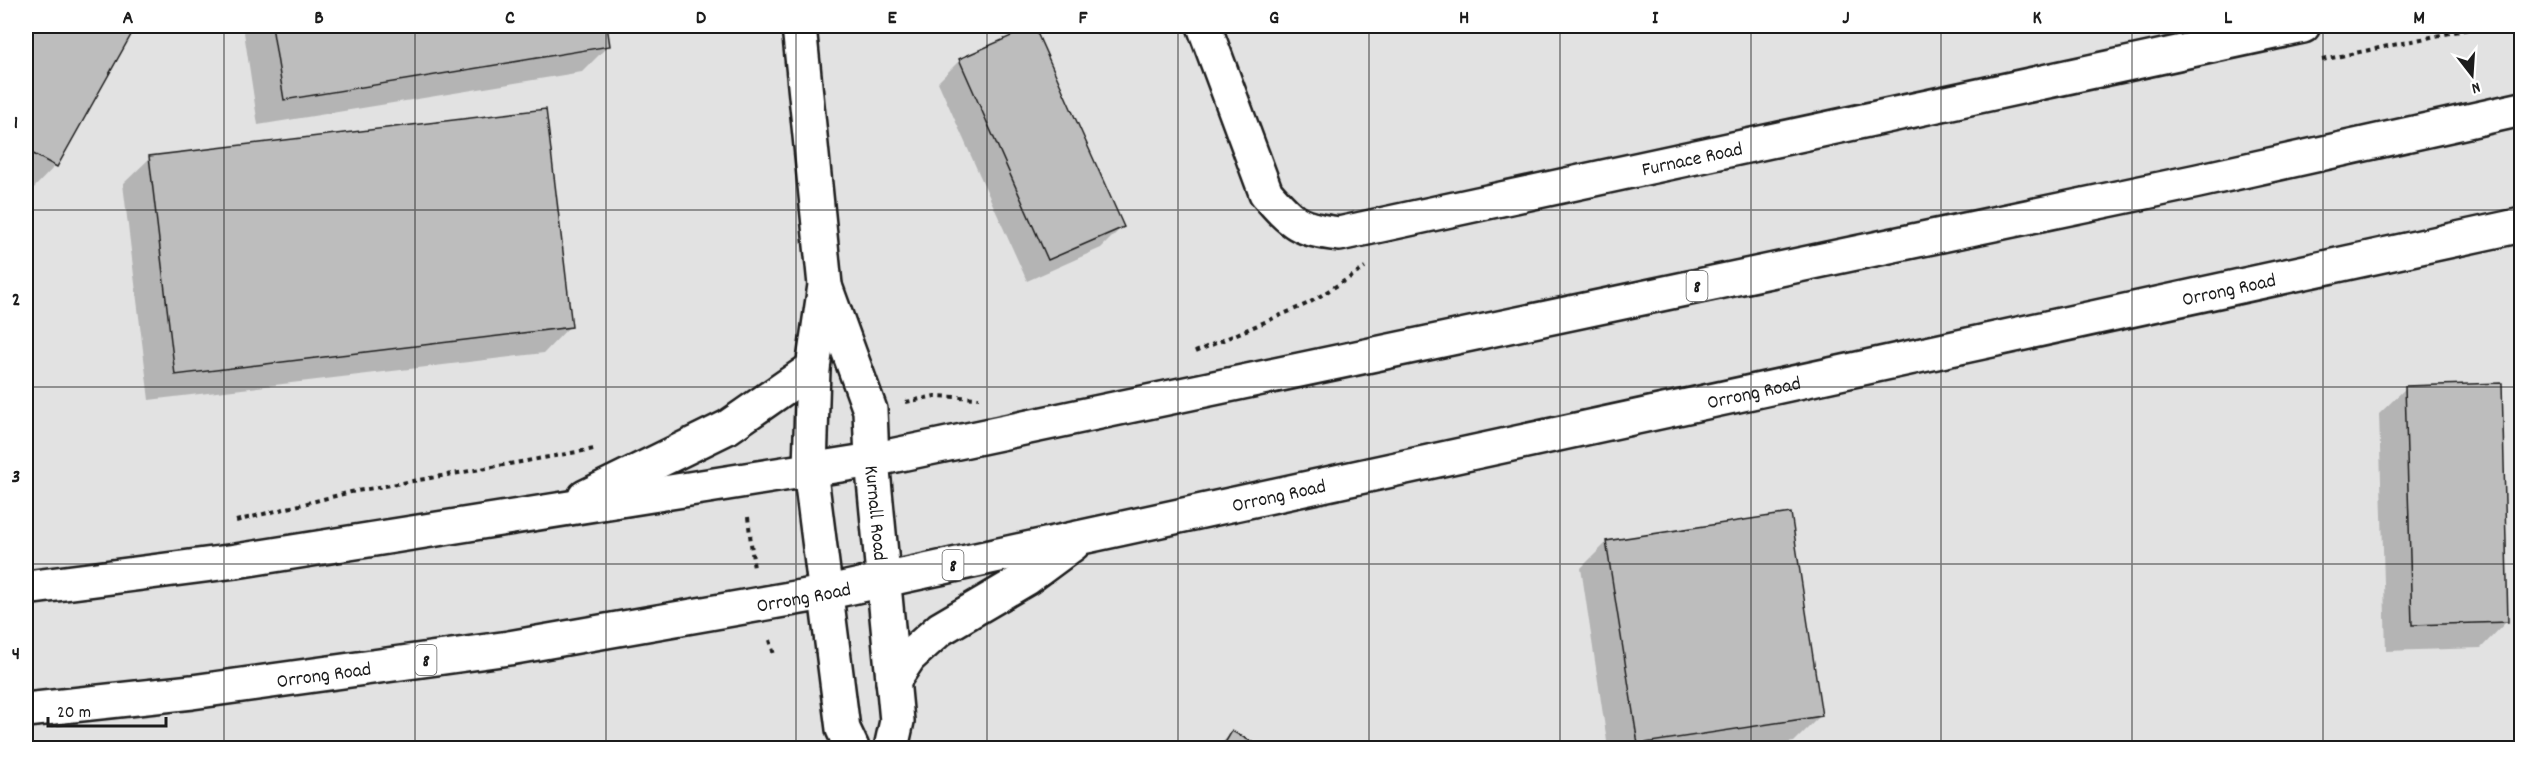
<svg xmlns="http://www.w3.org/2000/svg" width="2547" height="774" font-family="Dekko,sans-serif">
	<style>
		.built { fill: #e2e2e2 }
		.shadow { fill: #0003 }
		.building { fill: #bdbdbd; stroke: #1c1c1c; stroke-width: 1.5 }
		.lines { fill: none; stroke-linecap: round; stroke-linejoin: round }
		.minor-casing { stroke: #1c1c1c; stroke-width: 38 }
		.highway-casing { stroke: #1c1c1c; stroke-width: 38 }
		.path { stroke: #1c1c1c; stroke-width: 4; stroke-dasharray: 4.5 4.5; stroke-linecap: butt }
		.minor { stroke: #fff; stroke-width: 33 }
		.highway { stroke: #fff; stroke-width: 33 }
		.grid { fill: none; stroke: #1c1c1c; stroke-width: 1.5; stroke-opacity: 0.55 }
		.labels { text-anchor: middle; stroke-width: 4.5; stroke-linejoin: round; paint-order: stroke }
		.shield { fill: #fff; stroke: #606060; stroke-width: 1.5 }
		.shield-label { font-size: 18px; font-weight: bold; fill: #1c1c1c }
		.street-label { font-size: 20px; fill: #1c1c1c; stroke: #fff }
		.neatline { fill: none; stroke: #1c1c1c; stroke-width: 2 }
		.grid-label { font-size: 20px; text-anchor: middle; font-weight: bold; fill: #1c1c1c }
	</style>
	<rect width="100%" height="100%" fill="#f2f2f2"/>
	<filter id="ink" filterUnits="userSpaceOnUse"><feTurbulence type="fractalNoise" baseFrequency=".0167" numOctaves="2"/><feDisplacementMap in="SourceGraphic" scale="12" xChannelSelector="R" yChannelSelector="G"/><feConvolveMatrix kernelMatrix="1 2 1 2 8 2 1 2 1" color-interpolation-filters="sRGB"/></filter>
	<g filter="url(#ink)">
		<rect class="built" x="26" y="26" width="2495" height="722"/>
		<g class="shadow">
			<path d="M26 26H134L55 166 29 193 26 191Z"/>
			<path d="M243 26H605L608 46 582 72 258 125Z"/>
			<path d="M941 26H966L944 33Z"/>
			<path d="M1033 28 1122 227 1101 248 1027 281 938 82 960 60Z"/>
			<path d="M150 158 570 326 544 353 149 400 123 184Z"/>
			<path d="M2406 388 2507 621 2481 648 2386 651 2379 414Z"/>
			<path d="M1607 542 1820 716 1794 742 1750 748H1608L1581 568Z"/>
			<path d="M1232 733 1260 748H1216Z"/>
		</g>
		<g class="building">
			<path d="M26 26H136L57 167 26 150Z"/>
			<path d="M272 26H607L610 46 284 100Z"/>
			<path d="M1034 26 1124 227 1048 260 959 59Z"/>
			<path d="M546 109 572 327 175 375 149 156Z"/>
			<path d="M2502 383 2508 622 2412 625 2405 386Z"/>
			<path d="M1791 513 1822 716 1638 744 1606 541Z"/>
			<path d="M1232 731 1263 748H1222Z"/>
		</g>
		<g class="lines">
			<g class="minor-casing">
				<g id="minor">
					<path d="M799 26 825 285 813 368 810 469 843 729 852 748"/>
					<path id="s1" d="M1204 26 1266 193C1293 224 1299 229 1339 234L2303 26"/>
					<path id="s2" d="M826 289 870 410 872 460 897 721 891 748"/>
				</g>
			</g>
			<g class="highway-casing">
				<g id="highway">
					<path d="M585 497 728 427 813 368"/>
					<path d="M26 588 236 561 872 460 2198 181 2522 109"/>
					<path d="M893 681 909 657 940 629 1027 578 1073 544"/>
					<path id="s3" d="M26 710 192 692 509 648 824 593 2522 225"/>
				</g>
			</g>
			<g class="path">
				<path d="M2322 60 2483 26"/>
				<path d="M1195 352 1309 303 1365 268"/>
				<path d="M906 402 935 396 979 398"/>
				<path d="M748 517 754 569"/>
				<path d="M236 521 351 492 594 449"/>
				<path d="M770 640 774 655"/>
			</g>
			<use href="#minor" class="minor"/>
			<use href="#highway" class="highway"/>
		</g>
	</g>
	<path class="grid" d="M224 26V748M415 26V748M606 26V748M796 26V748M987 26V748M1178 26V748M1369 26V748M1560 26V748M1751 26V748M1941 26V748M2132 26V748M2323 26V748M26 210H2522M26 387H2522M26 564H2522"/>
	<g class="labels">
		<g class="shield">
			<rect x="1686.5" y="271" width="21" height="30" rx="4.5"/>
			<rect x="942.5" y="550" width="21" height="30" rx="4.5"/>
			<rect x="415.5" y="645" width="21" height="30" rx="4.5"/>
		</g>
		<g class="shield-label">
			<text x="1697" y="292">8</text>
			<text x="953" y="571">8</text>
			<text x="426" y="666">8</text>
		</g>
		<g class="street-label">
			<text dy="7" stroke="none"><textPath href="#s1" startOffset="626">Furnace Road</textPath></text>
			<text dy="7" stroke="none"><textPath href="#s3" startOffset="2244">Orrong Road</textPath></text>
			<text dy="7" stroke="none"><textPath href="#s3" startOffset="1758">Orrong Road</textPath></text>
			<text dy="7" stroke="none"><textPath href="#s3" startOffset="1272">Orrong Road</textPath></text>
			<text dy="7" stroke="none"><textPath href="#s2" startOffset="232">Kurnall Road</textPath></text>
			<text dy="7" stroke="none"><textPath href="#s3" startOffset="786">Orrong Road</textPath></text>
			<text dy="7" stroke="none"><textPath href="#s3" startOffset="300">Orrong Road</textPath></text>
		</g>
	</g>
	<rect width="2547" height="774" fill="none" stroke="#fff" stroke-width="66"/>
	<g transform="translate(2472 75) rotate(163)" stroke="#ffffff" stroke-width="4.5" paint-order="stroke">
	<path d="M0-4.5L10 22L0 15L-10 22Z" fill="#1c1c1c"/>
	<text y="-9" font-size="16" font-weight="bold" text-anchor="middle" fill="#1c1c1c">N</text>
	</g>
	<path d="M48 717v9h118v-9" fill="none" stroke="#1c1c1c" stroke-width="3"/>
	<text x="57" y="717" font-size="18" fill="#1c1c1c" stroke="#ffffff" stroke-width="4.5" paint-order="stroke">20 m</text>
	<rect x="33" y="33" width="2481" height="708" class="neatline"/>
	<g class="grid-label">
		<text x="128" y="23">A</text>
		<text x="319" y="23">B</text>
		<text x="510" y="23">C</text>
		<text x="701" y="23">D</text>
		<text x="892" y="23">E</text>
		<text x="1083" y="23">F</text>
		<text x="1274" y="23">G</text>
		<text x="1464" y="23">H</text>
		<text x="1655" y="23">I</text>
		<text x="1846" y="23">J</text>
		<text x="2037" y="23">K</text>
		<text x="2228" y="23">L</text>
		<text x="2419" y="23">M</text>
		<text x="16" y="128">1</text>
		<text x="16" y="305">2</text>
		<text x="16" y="482">3</text>
		<text x="16" y="659">4</text>
	</g>
</svg>
